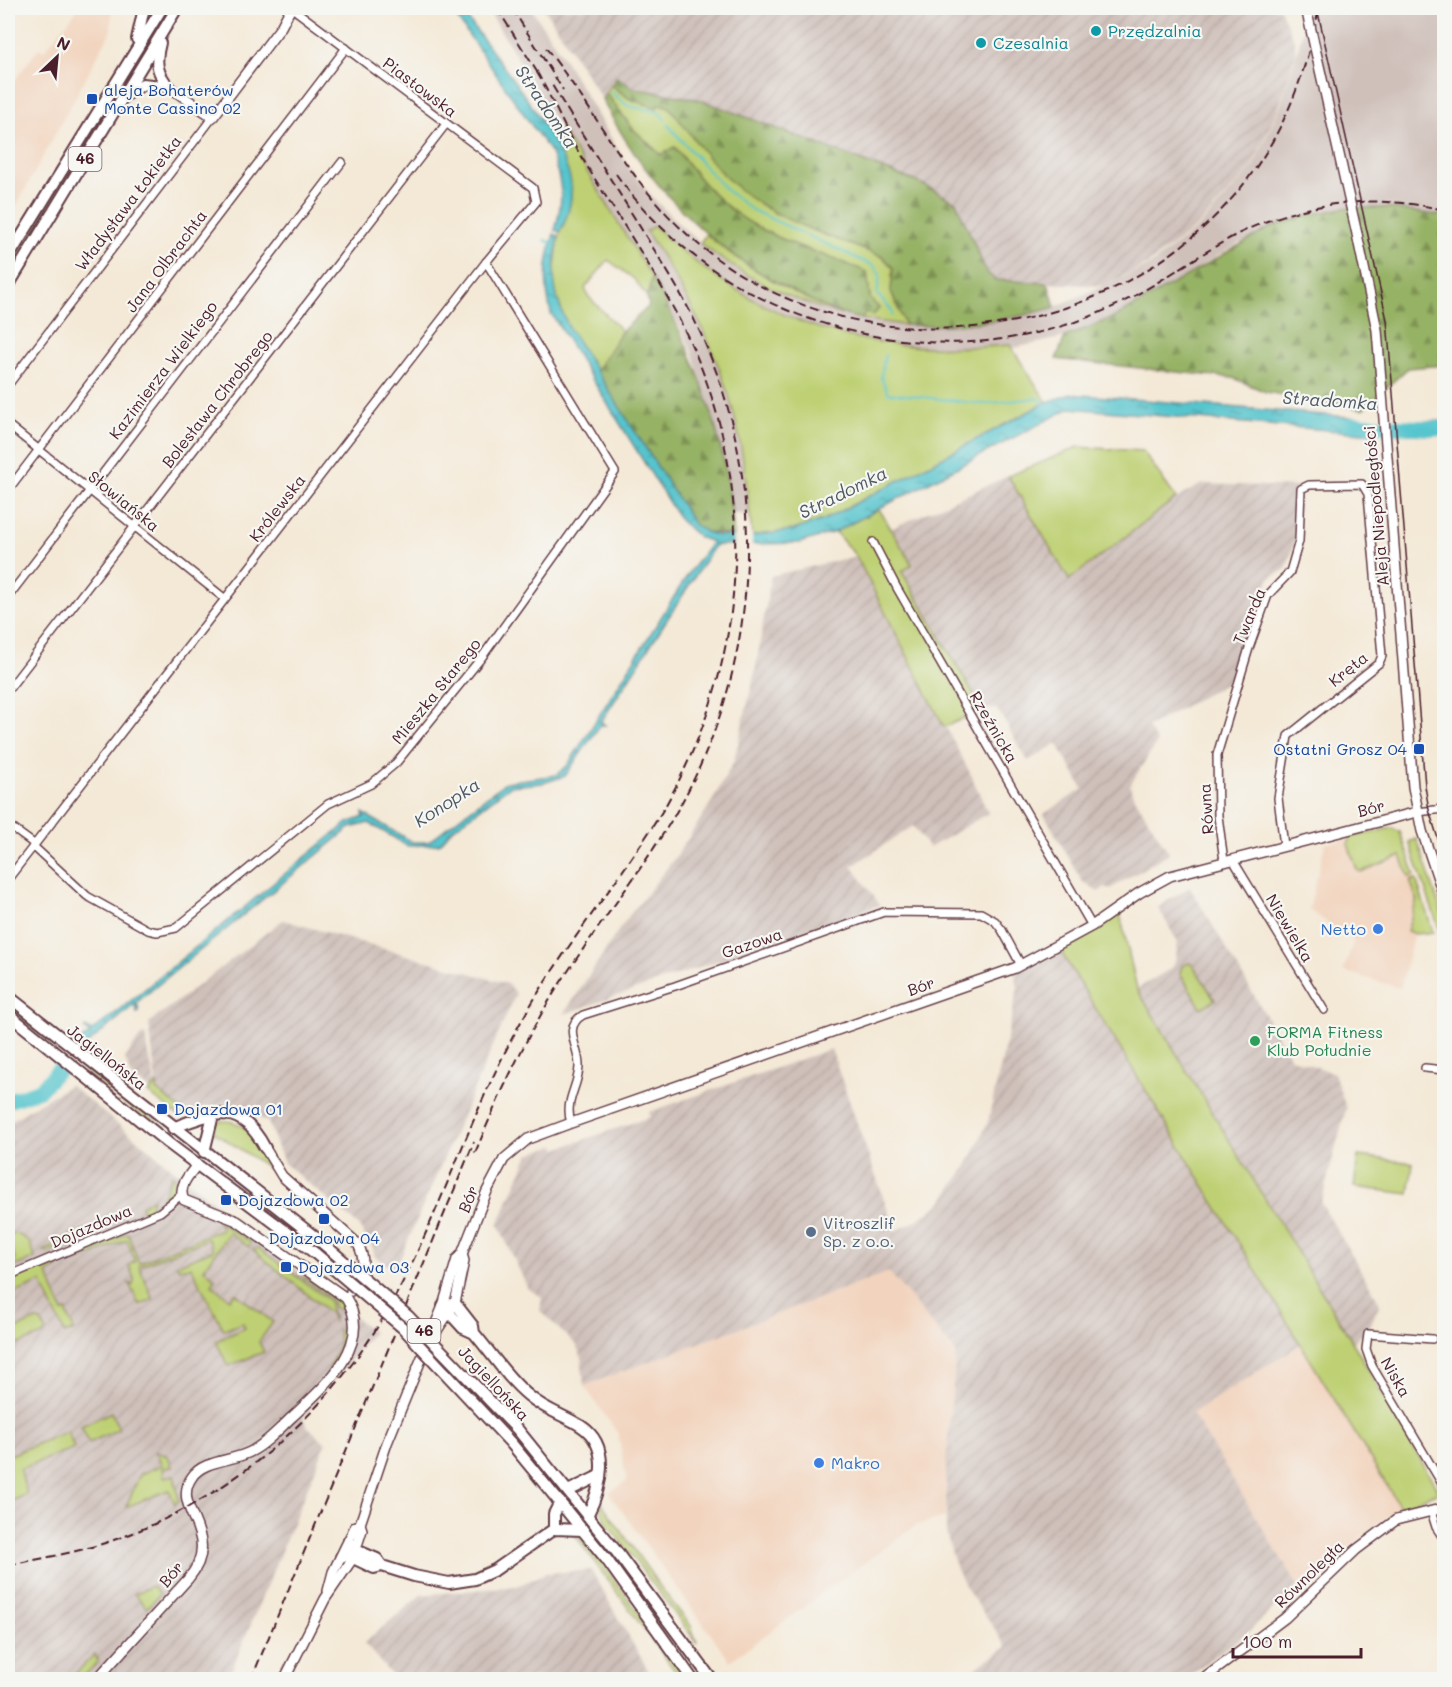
<svg xmlns="http://www.w3.org/2000/svg" width="1452" height="1687" font-family="Mali,sans-serif">
	<style>
		.built { fill: #f2d4be }
		.industrial { fill: url(#industrial-furrows) }
		.railway { fill: #cfc0ba }
		.green { fill: #bed073; stroke: #84784f; stroke-width: 1.5 }
		.forest { fill: url(#forest-firs); stroke: #706848; stroke-width: 1.5 }
		.water { fill: url(#water-ripples); stroke: #50727c; stroke-width: 1.5 }
		.pier { fill: #f4e9d7 }
		.lines { fill: none; stroke-linecap: round; stroke-linejoin: round }
		.stream { stroke: #57c5cd; stroke-width: 2 }
		.river { stroke: #57c5cd; stroke-width: 15 }
		.street-casing { stroke: #643d45; stroke-width: 10 }
		.secondary-casing { stroke: #643d45; stroke-width: 12 }
		.primary-casing { stroke: #643d45; stroke-width: 14 }
		.street { stroke: #fff; stroke-width: 7 }
		.secondary { stroke: #fff; stroke-width: 9 }
		.primary { stroke: #fff; stroke-width: 10 }
		.tram { stroke: #4a1f2b; stroke-width: 1.5 }
		.rail { stroke: #4a1f2b; stroke-width: 2; stroke-dasharray: 9 4.5; stroke-linecap: butt }
		.secondary-bridge-casing { stroke: #643d45; stroke-width: 12; stroke-linecap: butt }
		.primary-bridge-casing { stroke: #643d45; stroke-width: 14; stroke-linecap: butt }
		.secondary-bridge { stroke: #fff; stroke-width: 9 }
		.primary-bridge { stroke: #fff; stroke-width: 10 }
		.culture-dot { fill: #0f9aa8; stroke: #f6f6f2; stroke-width: 2 }
		.transit-dot { fill: #1a4fb4; stroke: #f6f6f2; stroke-width: 2 }
		.shop-dot { fill: #3f7fe0; stroke: #f6f6f2; stroke-width: 2 }
		.leisure-dot { fill: #2e9e5b; stroke: #f6f6f2; stroke-width: 2 }
		.service-dot { fill: #5c6f8a; stroke: #f6f6f2; stroke-width: 2 }
		.labels { text-anchor: middle; stroke-width: 4.5; stroke-linejoin: round; paint-order: stroke }
		.shield { fill: #f6f6f2; stroke: #7e6067; stroke-width: 1.5 }
		.shield-label { font-size: 15px; font-weight: bold; fill: #4a1f2b }
		.culture-label { font-size: 16px; fill: #0d838f; stroke: #f6f6f2; text-anchor: start }
		.street-label { font-size: 16px; fill: #4a1f2b; stroke: #f6f6f2 }
		.transit-label { font-size: 16px; fill: #164399; stroke: #f6f6f2; text-anchor: start }
		.shop-label { font-size: 16px; fill: #366cbe; stroke: #f6f6f2; text-anchor: end }
		.leisure-label { font-size: 16px; fill: #27864d; stroke: #f6f6f2; text-anchor: start }
		.service-label { font-size: 16px; fill: #4e5e75; stroke: #f6f6f2; text-anchor: start }
		.water-label { font-size: 18px; font-style: italic; fill: #4f5964; stroke: #f6f6f2 }
	</style>
	<defs>
		<pattern id="industrial-furrows" width="10" height="10" patternUnits="userSpaceOnUse" patternTransform="scale(1.5)"><rect width="10" height="10" fill="#cfc0ba"/><path d="M-1 1l2-2M0 10L10 0M9 11l2-2" fill="none" stroke="#b3a5a0"/></pattern>
		<pattern id="forest-firs" width="22" height="20" patternUnits="userSpaceOnUse" patternTransform="scale(1.5)"><rect width="22" height="20" fill="#96b265"/><path d="M5 1l3.5 6h-7zM16 11l3.5 6h-7z" fill="#7c9053"/></pattern>
		<pattern id="water-ripples" width="26" height="14" patternUnits="userSpaceOnUse" patternTransform="scale(1.5)"><rect width="26" height="14" fill="#57c5cd"/><path d="M2 4q2-2 4 0t4 0M15 11q2-2 4 0t4 0" fill="none" stroke="#4a9fa7"/></pattern>
	</defs>
	<rect width="100%" height="100%" fill="#f6f6f2"/>
	<filter id="ink" filterUnits="userSpaceOnUse"><feTurbulence type="fractalNoise" baseFrequency=".0167" numOctaves="2"/><feDisplacementMap in="SourceGraphic" scale="12" xChannelSelector="R" yChannelSelector="G"/><feConvolveMatrix kernelMatrix="1 2 1 2 8 2 1 2 1" color-interpolation-filters="sRGB"/></filter>
	<filter id="wash" filterUnits="userSpaceOnUse"><feTurbulence type="fractalNoise" baseFrequency=".008" numOctaves="4" result="noise"/><feDisplacementMap in="SourceGraphic" scale="24" xChannelSelector="R" yChannelSelector="G"/><feGaussianBlur stdDeviation="1.35" result="paint"/><feColorMatrix in="noise" values="0 0 0 0 0 0 0 0 0 0 0 0 0 0 0 0 0 1.4 0 .05"/><feComposite in="paint" operator="in"/></filter>
	<g filter="url(#wash)">
		<rect width="100%" height="100%" fill="#f4e9d7"/>
		<g class="built">
			<path d="M79 8H112L111 31 8 221V89L39 48 44 51Z"/>
			<path d="M1392 828 1399 831 1423 899 1400 988 1343 971 1354 941 1309 910 1325 844Z"/>
			<path d="M889 1271 956 1353 946 1461 945 1517 916 1525 730 1661 609 1493 627 1481 618 1434 584 1386Z"/>
			<path d="M1301 1344 1400 1507 1298 1586 1191 1413Z"/>
		</g>
		<g class="industrial">
			<path d="M544 8H1280L1295 43V55L1279 107 1251 168 1199 225 1148 264 1103 286 996 280 987 273 956 202 920 183 701 100 633 88 617 77 602 99Z"/>
			<path d="M1008 476 1069 580 1161 507 1202 484 1299 487 1296 539 1286 569 1270 578 1253 617 1235 678 1148 727 1157 742 1130 785 1132 793 1169 853 1110 889 1105 887 1098 892 1082 881 1044 814 1083 789 1057 743 1028 761 997 709 983 710 902 571 912 564 890 529Z"/>
			<path d="M856 556 970 773 988 813 929 848 913 826 852 866 880 905 564 1014 620 928 678 854 711 803 734 761 755 672 771 576Z"/>
			<path d="M1190 887 1291 1058 1334 1073 1346 1108 1321 1203 1380 1303 1369 1328 1353 1343 1137 989 1170 969 1175 962 1178 943 1158 907Z"/>
			<path d="M283 920 508 984 516 993 395 1270 374 1256 373 1248 358 1225 284 1163 268 1122 232 1102 185 1113 157 1090 149 1023Z"/>
			<path d="M1058 947 1301 1344 1192 1413 1298 1586 1242 1637 1184 1679H959L1007 1647 968 1591 956 1568 946 1532V1461L956 1353 889 1272 584 1386 581 1356 576 1345 540 1311 542 1297 528 1289 498 1224 529 1154 555 1145 557 1149 650 1117 649 1112 831 1049 895 1231 914 1222 940 1204 967 1166 988 1122 1018 988 1015 972Z"/>
			<path d="M145 1035 155 1084 150 1090 130 1075 125 1058 140 1037Z"/>
			<path d="M70 1085 373 1332 303 1417 308 1427 326 1443 228 1679 8 1680V1119L12 1120Z"/>
			<path d="M591 1570 653 1679H395L364 1643 421 1595 517 1586 546 1573Z"/>
		</g>
		<path class="railway" d="M487 8H531L563 57 627 165 652 197 681 226 712 252 743 273 778 291 842 315 924 326 1008 319 1055 307 1150 265 1200 226 1252 168 1280 107 1310 8H1444V216L1387 208H1344L1239 243 1117 316 1065 337 1010 349 1009 345 969 349 880 343 802 323 753 302 713 277 677 248 646 231 699 320 722 376 735 418 750 514H732L715 422 692 352 680 327Z"/>
		<g class="green">
			<path d="M130 68 133 70 8 278V266Z"/>
			<path d="M611 85 630 99 657 107 658 104 668 106 776 214 883 257 893 268 891 291 905 325 862 319 870 298 867 272C824 254 776 242 737 214 712 196 693 171 675 147L661 155 633 129 606 93Z"/>
			<path d="M560 127 652 278 647 297 634 279 608 260 585 288 588 296 622 331 596 371 569 328 556 299 553 279 559 236 570 204 564 163 557 147Z"/>
			<path d="M654 226C758 325 867 358 1010 345L1047 402 826 519 794 530 752 536C748 497 744 456 735 418 718 350 684 289 646 231Z"/>
			<path d="M706 234C744 268 796 294 842 315 791 300 742 276 700 243Z"/>
			<path d="M1078 447 1143 451 1176 498 1069 580 1008 476Z"/>
			<path d="M879 509 912 564 902 572 983 710 944 727 856 556 835 532Z"/>
			<path d="M1392 828 1400 832 1415 875 1409 877 1401 856 1361 872 1357 870 1348 844 1351 837Z"/>
			<path d="M1417 839 1444 920V943L1409 842Z"/>
			<path d="M1416 879 1433 932 1415 934 1407 931 1417 899 1410 881Z"/>
			<path d="M1119 910 1137 989 1353 1343 1439 1492 1400 1507 1058 947Z"/>
			<path d="M1189 963 1193 965 1215 1000 1201 1008 1180 973 1182 966Z"/>
			<path d="M8 1002 58 1042 55 1047 8 1009Z"/>
			<path d="M90 1068 178 1138 174 1142 86 1072Z"/>
			<path d="M157 1084V1090L185 1113 179 1116 148 1093Z"/>
			<path d="M219 1121C250 1118 259 1146 270 1169L214 1132V1125Z"/>
			<path d="M1358 1156 1413 1163 1409 1194 1354 1187Z"/>
			<path d="M172 1175 176 1180C169 1197 163 1208 145 1215L141 1206 153 1198 149 1210 161 1201Z"/>
			<path d="M218 1222 251 1242 249 1247 229 1233 204 1269 215 1278 212 1285 230 1299 235 1293 273 1322 259 1342 264 1352 228 1366 216 1341 245 1328 243 1323 224 1330 191 1267 179 1269 176 1265 213 1250 208 1239 139 1266 153 1299 139 1305 129 1283 133 1285 134 1279 129 1265 135 1261 127 1240 71 1263 67 1259 128 1233 139 1263 222 1229Z"/>
			<path d="M85 1229 89 1237 49 1252 44 1251Z"/>
			<path d="M16 1233 29 1241 35 1258 8 1269V1263L15 1260 8 1236Z"/>
			<path d="M258 1248 329 1300 334 1323 330 1313 253 1250Z"/>
			<path d="M53 1261 58 1264V1267L47 1273 63 1312 66 1311 74 1330 65 1334 41 1282 9 1296 8 1281Z"/>
			<path d="M303 1277C319 1278 337 1295 345 1307L339 1310 334 1308 331 1298Z"/>
			<path d="M36 1320 41 1321 46 1330 43 1335 19 1344 9 1342V1332Z"/>
			<path d="M343 1329 348 1332C345 1349 339 1361 328 1373L339 1344 338 1330Z"/>
			<path d="M483 1399 611 1551 706 1679 605 1551 482 1402Z"/>
			<path d="M111 1412 119 1429 89 1443 81 1426Z"/>
			<path d="M68 1431 74 1448 20 1469 27 1494 8 1503V1456Z"/>
			<path d="M156 1452 168 1456 172 1467 163 1468 164 1477 174 1475 179 1500 175 1504 169 1490 126 1507 140 1474 162 1465Z"/>
			<path d="M601 1502 658 1584 691 1626 697 1643 607 1523 601 1510Z"/>
			<path d="M574 1534 587 1543 688 1679H681Z"/>
			<path d="M152 1586 160 1594 147 1608 134 1594Z"/>
			<path d="M95 1654 98 1662 81 1679H70Z"/>
		</g>
		<g class="forest">
			<path d="M617 77 633 88 701 100 920 183 956 202 987 273 996 280 1048 283 1055 307C1006 322 956 327 905 325L891 291 893 268 883 257C831 236 770 220 729 180 706 159 688 129 668 106L658 104 657 108 630 99 611 85Z"/>
			<path d="M606 93 633 129 661 155 674 147C693 171 712 196 737 214 776 242 824 254 867 272L870 298 879 308 873 316 865 312 862 319C835 314 811 301 787 288 705 245 644 181 602 99Z"/>
			<path d="M1344 208H1387L1444 216V365L1408 368 1363 409 1266 392 1233 378 1056 359 1065 337 1117 316 1271 227 1313 214Z"/>
			<path d="M652 278C699 361 727 440 734 536L706 532 694 524 596 371 622 331 649 306 647 297Z"/>
		</g>
		<g class="water">
			<path d="M450 8H460C488 48 564 139 571 183 573 201 568 217 560 232L555 230C564 198 563 184 551 153Z"/>
			<path d="M554 234 559 236C551 275 552 292 569 328L694 524 706 532 719 536H752L794 530 826 519 1047 402 1071 394 1373 419 1374 434 1070 408 835 532 799 543 715 545 604 717 601 722 605 725H600L565 776 543 783 510 786 449 832 441 843 438 844 408 846 369 823 350 828 137 1002 139 1012 137 1013 135 1004 84 1047 78 1042 90 1034 84 1028 86 1027 92 1031 122 1008 331 836 348 823 364 817 363 813 412 842H428L506 782 557 775 568 765 689 573 712 542 699 537 680 520 551 313C544 284 545 262 554 234Z"/>
			<path d="M1444 421V435L1407 434 1406 422Z"/>
		</g>
		<path class="pier" d="M734 533H752V548L734 549Z"/>
		<g class="lines">
			<g class="stream">
				<path d="M610 91 628 106 659 112 665 120"/>
				<path d="M668 125 726 190 752 210 874 266 880 275 877 294 892 311V316"/>
				<path d="M545 240 553 244"/>
				<path d="M885 355 881 377 888 393 983 404 1038 398 1045 404"/>
			</g>
			<g class="river">
				<path d="M1353 424 1444 429"/>
				<path d="M8 1101 40 1090 60 1068"/>
			</g>
		</g>
	</g>
	<g filter="url(#ink)">
		<g class="lines">
			<g class="street-casing">
				<g id="street">
					<path d="M8 385 213 117"/>
					<path d="M8 425 224 598"/>
					<path d="M8 490 346 48"/>
					<path d="M873 542 897 588 1092 926"/>
					<path d="M8 597 342 162"/>
					<path d="M8 690 446 124"/>
					<path d="M1417 812 1444 809"/>
					<path d="M8 825 34 844"/>
					<path d="M33 846 87 896 148 930 157 932 176 928 328 804 371 784 396 763 482 657 615 472 486 262"/>
					<path d="M1233 860 1324 1010"/>
					<path d="M1224 861 1218 816 1217 755 1249 648 1268 595 1290 572 1299 541 1301 489 1309 485 1362 484 1368 494 1382 656 1379 663 1288 736 1278 798 1284 846"/>
					<path d="M8 879 486 262 536 202 533 188 292 8"/>
					<path d="M1425 1068 1444 1070"/>
					<path d="M571 1123C564 1101 578 1088 579 1067 580 1047 561 1028 583 1015L675 986 884 912 981 913 995 921 1002 930 1021 965"/>
					<path d="M8 1276 160 1212 181 1195"/>
					<path d="M1432 1339 1368 1334 1366 1349 1372 1366 1444 1487"/>
					<path d="M1431 1511 1436 1527 1444 1539"/>
				</g>
			</g>
			<g class="secondary-casing">
				<g id="secondary">
					<path d="M169 87 213 117 281 27 291 8"/>
					<path d="M1357 234 1377 330 1413 787 1422 831 1444 896"/>
					<path d="M265 1148 282 1176 358 1244C367 1262 363 1275 351 1291"/>
					<path d="M434 1335 455 1303 464 1261 462 1254"/>
					<path d="M328 1591 333 1572 355 1527 360 1524"/>
					<path d="M96 1680 188 1579C226 1534 169 1509 192 1477 203 1460 233 1461 250 1452 266 1444 279 1429 292 1417 323 1388 375 1344 346 1298L237 1221 184 1200C177 1187 189 1175 197 1165"/>
					<path d="M284 1680 325 1599 353 1558 362 1530 360 1524 387 1443 443 1306 457 1259 462 1254 487 1191 504 1159 528 1139 571 1123 1015 968 1092 926 1139 893 1170 876 1417 812"/>
					<path d="M1202 1680 1285 1618 1356 1550 1396 1520 1444 1508"/>
				</g>
			</g>
			<g class="primary-casing">
				<g id="primary">
					<path d="M137 39 144 8"/>
					<path d="M160 43C155 62 156 72 169 87"/>
					<path d="M128 94 143 84 169 87"/>
					<path d="M8 258 162 8"/>
					<path d="M8 286 177 8"/>
					<path d="M8 996 320 1241"/>
					<path d="M8 1014 168 1143 316 1254"/>
					<path d="M173 1128C215 1111 241 1102 265 1148"/>
					<path d="M204 1152 213 1115"/>
					<path d="M474 1333 463 1328 443 1306 455 1303 473 1326 474 1333C492 1354 508 1379 529 1396 545 1410 564 1415 581 1426 612 1446 601 1488 588 1514"/>
					<path d="M518 1430 616 1551 712 1680"/>
					<path d="M511 1443 607 1560 693 1680"/>
					<path d="M568 1491 599 1476"/>
					<path d="M554 1529V1514L560 1502"/>
					<path d="M349 1541 353 1558 374 1568 382 1566 414 1576 449 1583 475 1579 495 1570 554 1529 583 1530"/>
					<path d="M341 1557 356 1550 377 1559 382 1566"/>
				</g>
			</g>
			<use href="#street" class="street"/>
			<use href="#secondary" class="secondary"/>
			<use href="#primary" class="primary"/>
			<path class="tram" d="M1317 8 1387 320 1425 786 1429 810 1444 858"/>
			<g class="rail">
				<path d="M497 8 539 75"/>
				<path d="M512 8 563 90"/>
				<path d="M546 48C608 127 637 203 723 263 893 382 1147 334 1261 160 1292 113 1308 62 1319 8"/>
				<path d="M616 174C724 327 936 386 1108 309 1149 291 1184 264 1223 242 1291 203 1368 192 1444 210"/>
				<path d="M475 1153C499 1096 524 1040 557 988 594 930 639 875 674 816 759 672 771 495 704 341 686 299 661 261 637 222 609 176 580 131 552 85"/>
				<path d="M8 1565C40 1559 73 1553 105 1543 231 1502 336 1409 397 1293 442 1207 471 1114 517 1029 559 952 617 885 663 810 750 660 761 481 682 325 651 263 610 206 575 146 561 121 550 94 535 69"/>
				<path d="M251 1680 474 1142"/>
			</g>
			<g class="secondary-bridge-casing">
				<path id="secondary-bridge" d="M1306 8 1357 234"/>
			</g>
			<g class="primary-bridge-casing">
				<g id="primary-bridge">
					<path d="M320 1241 408 1316 518 1430"/>
					<path d="M316 1254 403 1328 511 1443"/>
				</g>
			</g>
			<use href="#secondary-bridge" class="secondary-bridge"/>
			<use href="#primary-bridge" class="primary-bridge"/>
		</g>
	</g>
	<g class="culture-dot">
		<circle cx="1096" cy="31" r="6"/>
		<circle cx="981" cy="43" r="6"/>
	</g>
	<g class="transit-dot">
		<rect x="86" y="93" width="12" height="12" rx="3"/>
		<rect x="1413" y="743" width="12" height="12" rx="3"/>
		<rect x="156" y="1103" width="12" height="12" rx="3"/>
		<rect x="220" y="1194" width="12" height="12" rx="3"/>
		<rect x="318" y="1213" width="12" height="12" rx="3"/>
		<rect x="280" y="1261" width="12" height="12" rx="3"/>
	</g>
	<g class="shop-dot">
		<circle cx="1378" cy="929" r="6"/>
		<circle cx="819" cy="1463" r="6"/>
	</g>
	<circle class="leisure-dot" cx="1255" cy="1041" r="6"/>
	<circle class="service-dot" cx="811" cy="1232" r="6"/>
	<g class="labels">
		<g class="shield">
			<rect x="68.5" y="147" width="33" height="24" rx="4.5"/>
			<rect x="407.5" y="1319" width="33" height="24" rx="4.5"/>
		</g>
		<g class="shield-label">
			<text x="85" y="164">46</text>
			<text x="424" y="1336">46</text>
		</g>
		<g class="culture-label">
			<text x="1108" y="37">Przędzalnia</text>
			<text x="993" y="49">Czesalnia</text>
		</g>
		<g class="street-label">
			<text transform="translate(420 87) rotate(37)" y="6">Piastowska</text>
			<text transform="translate(128 203) rotate(-53)" y="6">Władysława Łokietka</text>
			<text transform="translate(166 261) rotate(-53)" y="6">Jana Olbrachta</text>
			<text transform="translate(163 370) rotate(-53)" y="6">Kazimierza Wielkiego</text>
			<text transform="translate(217 399) rotate(-52)" y="6">Bolesława Chrobrego</text>
			<text transform="translate(124 501) rotate(39)" y="6">Słowiańska</text>
			<text transform="translate(1376 506) rotate(-95)" y="6">Aleja Niepodległości</text>
			<text transform="translate(277 508) rotate(-52)" y="6">Królewska</text>
			<text transform="translate(1249 616) rotate(-67)" y="6">Twarda</text>
			<text transform="translate(1348 669) rotate(-39)" y="6">Kręta</text>
			<text transform="translate(436 691) rotate(-51)" y="6">Mieszka Starego</text>
			<text transform="translate(994 727) rotate(60)" y="6">Rzeźnicka</text>
			<text transform="translate(1371 808) rotate(-14)" y="6">Bór</text>
			<text transform="translate(1206 809) rotate(-94)" y="6">Równa</text>
			<text transform="translate(1290 928) rotate(59)" y="6">Niewielka</text>
			<text transform="translate(752 943) rotate(-19)" y="6">Gazowa</text>
			<text transform="translate(921 986) rotate(-19)" y="6">Bór</text>
			<text transform="translate(107 1057) rotate(38)" y="6">Jagiellońska</text>
			<text transform="translate(468 1199) rotate(-68)" y="6">Bór</text>
			<text transform="translate(91 1226) rotate(-23)" y="6">Dojazdowa</text>
			<text transform="translate(1396 1377) rotate(60)" y="6">Niska</text>
			<text transform="translate(494 1383) rotate(47)" y="6">Jagiellońska</text>
			<text transform="translate(171 1574) rotate(-50)" y="6">Bór</text>
			<text transform="translate(1309 1574) rotate(-44)" y="6">Równoległa</text>
		</g>
		<g class="transit-label">
			<text x="104" y="96">aleja Bohaterów<tspan x="104" dy="18">Monte Cassino 02</tspan></text>
			<text x="1407" y="755" text-anchor="end">Ostatni Grosz 04</text>
			<text x="174" y="1115">Dojazdowa 01</text>
			<text x="238" y="1206">Dojazdowa 02</text>
			<text x="324" y="1244" text-anchor="middle">Dojazdowa 04</text>
			<text x="298" y="1273">Dojazdowa 03</text>
		</g>
		<g class="shop-label">
			<text x="1366" y="935">Netto</text>
			<text x="831" y="1469" text-anchor="start">Makro</text>
		</g>
		<g class="leisure-label">
			<text x="1267" y="1038">FORMA Fitness<tspan x="1267" dy="18">Klub Południe</tspan></text>
		</g>
		<g class="service-label">
			<text x="823" y="1229">Vitroszlif<tspan x="823" dy="18">Sp. z o.o.</tspan></text>
		</g>
		<g class="water-label">
			<text transform="translate(546 107) rotate(56)" y="6">Stradomka</text>
			<text transform="translate(1330 401) rotate(4)" y="6">Stradomka</text>
			<text transform="translate(843 493) rotate(-26)" y="6">Stradomka</text>
			<text transform="translate(447 803) rotate(-33)" y="6">Konopka</text>
		</g>
	</g>
	<rect width="1452" height="1687" fill="none" stroke="#f6f6f2" stroke-width="30"/>
	<g transform="translate(57 57) rotate(26)" stroke="#f6f6f2" stroke-width="4.5" paint-order="stroke">
	<path d="M0-4.5L10 22L0 15L-10 22Z" fill="#4a1f2b"/>
	<text y="-9" font-size="16" font-weight="bold" text-anchor="middle" fill="#4a1f2b">N</text>
	</g>
	<path d="M1233 1648v9h128v-9" fill="none" stroke="#4a1f2b" stroke-width="3"/>
	<text x="1242" y="1648" font-size="18" fill="#4a1f2b" stroke="#f6f6f2" stroke-width="4.5" paint-order="stroke">100 m</text>
</svg>
